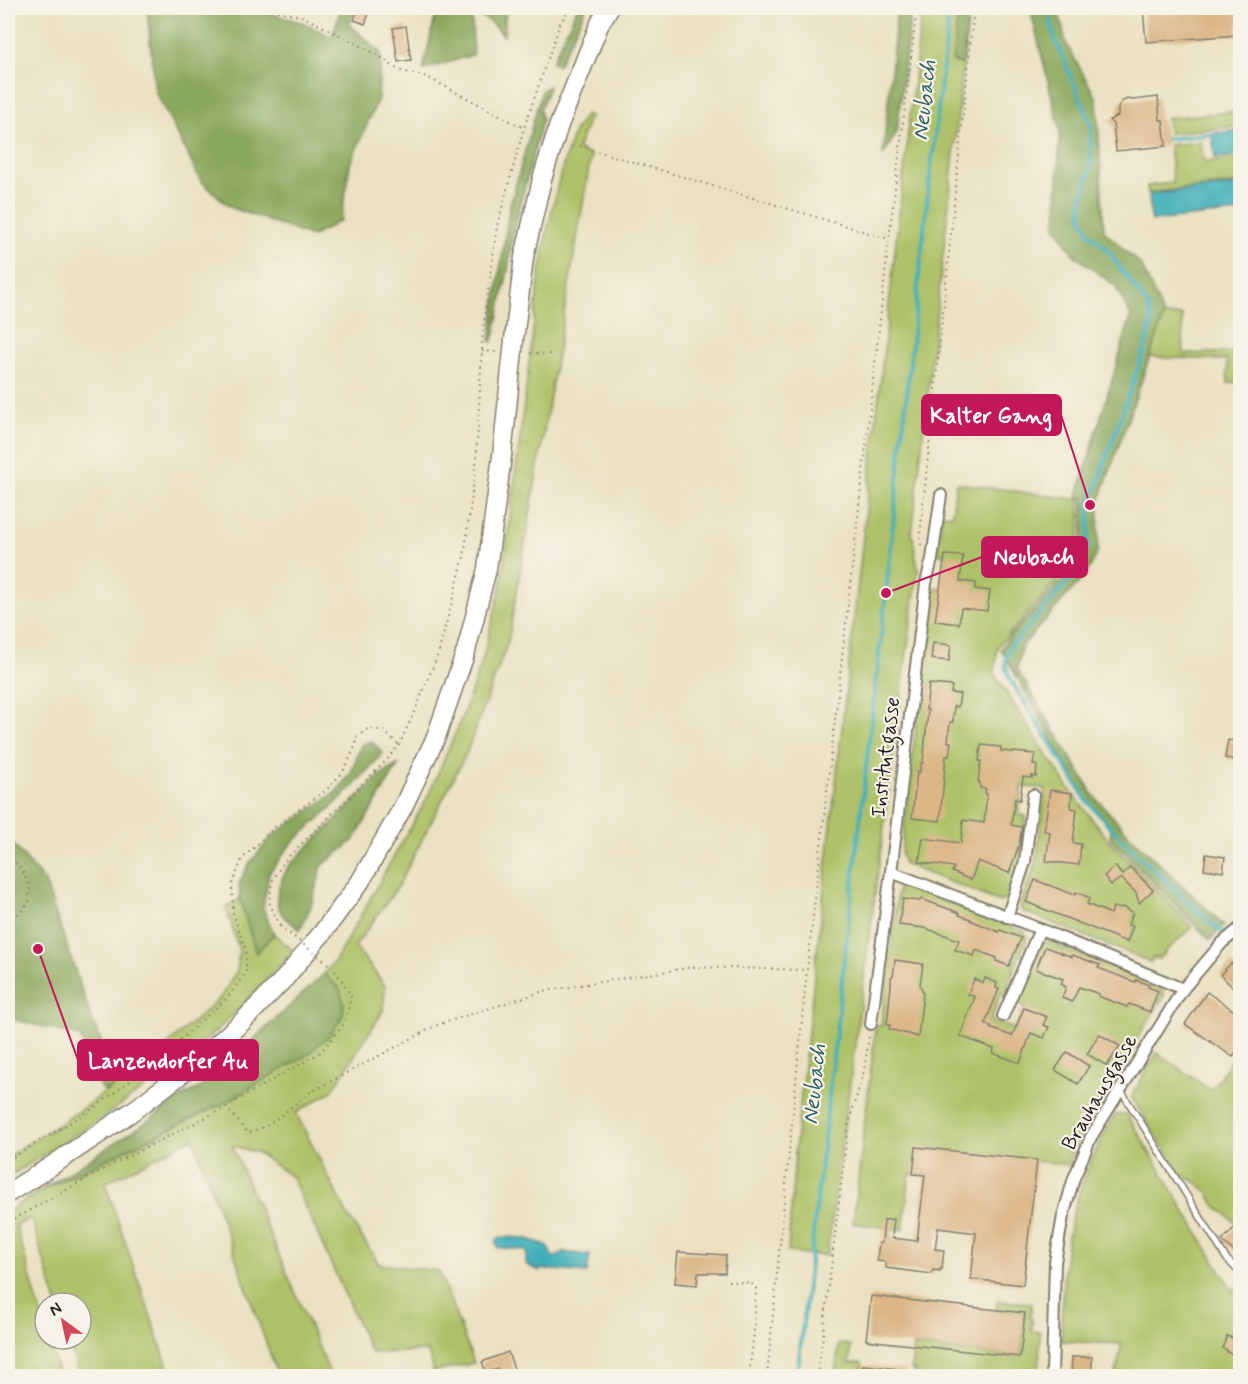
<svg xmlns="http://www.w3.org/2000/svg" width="1248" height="1384" font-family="Mynerve,sans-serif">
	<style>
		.green { fill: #adc267; stroke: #646f42; stroke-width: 1.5 }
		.forest { fill: #8aa85c; stroke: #53623c; stroke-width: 1.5 }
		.water { fill: #3eaeb8; stroke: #2d656a; stroke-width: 1.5 }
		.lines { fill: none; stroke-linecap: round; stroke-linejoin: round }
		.stream { stroke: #3eaeb8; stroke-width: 4 }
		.building { fill: #dcb686 }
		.lane-casing { stroke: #837e6e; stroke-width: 8 }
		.street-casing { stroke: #837e6e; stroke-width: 14 }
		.primary-casing { stroke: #837e6e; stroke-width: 21 }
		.path { stroke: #837e6e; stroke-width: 2; stroke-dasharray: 1.5 4.5; stroke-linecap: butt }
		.lane { stroke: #fff; stroke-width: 5 }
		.street { stroke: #fff; stroke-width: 10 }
		.primary { stroke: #fff; stroke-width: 18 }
		.path-bridge { stroke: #837e6e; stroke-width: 2; stroke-dasharray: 1.5 4.5; stroke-linecap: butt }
		.labels { text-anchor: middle; stroke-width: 4.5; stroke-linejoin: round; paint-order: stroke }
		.street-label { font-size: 21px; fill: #1c1c1c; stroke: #f7f3e8 }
		.water-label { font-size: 22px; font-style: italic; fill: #2b5e62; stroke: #f7f3e8 }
		.leader { fill: none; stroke: #c2185b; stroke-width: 2 }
		.callout-dot { fill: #c2185b; stroke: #f7f3e8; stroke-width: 2 }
		.callout { fill: #c2185b; stroke: #c2185b; stroke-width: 2 }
		.callout-label { font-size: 22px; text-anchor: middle; font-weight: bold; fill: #fff }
	</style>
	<rect width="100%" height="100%" fill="#f7f3e8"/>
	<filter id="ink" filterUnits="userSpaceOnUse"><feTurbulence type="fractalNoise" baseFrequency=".0167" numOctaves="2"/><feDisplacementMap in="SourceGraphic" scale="12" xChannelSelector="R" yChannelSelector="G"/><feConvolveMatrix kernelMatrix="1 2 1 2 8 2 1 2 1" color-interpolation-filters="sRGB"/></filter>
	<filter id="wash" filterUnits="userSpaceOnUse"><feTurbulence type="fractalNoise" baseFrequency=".008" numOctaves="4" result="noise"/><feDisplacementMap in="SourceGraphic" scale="24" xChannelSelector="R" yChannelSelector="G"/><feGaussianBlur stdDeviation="1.35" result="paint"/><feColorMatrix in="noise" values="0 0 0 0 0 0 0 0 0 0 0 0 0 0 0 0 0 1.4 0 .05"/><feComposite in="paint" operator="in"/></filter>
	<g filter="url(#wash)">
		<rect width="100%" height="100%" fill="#eae1c0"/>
		<g class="green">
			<path d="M922 8H969L948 210 912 534 918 569 827 1256 788 1252 796 1140Z"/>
			<path d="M1240 111V126L1169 133 1167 118Z"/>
			<path d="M586 114 590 116 577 149 591 156 508 642 466 754 397 888 355 946 385 986 383 1011 332 1091 296 1113 348 1216 379 1264 439 1271 474 1363 433 1372 428 1351 371 1353 292 1177 258 1153 232 1146 331 1376H278L193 1138 105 1183 171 1376H79L68 1339H81V1303H57L31 1218 16 1226 45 1329V1339H48L59 1376H8V1211L40 1191 224 1103 307 1055 339 988 324 974 336 959 427 798 459 725 482 662 501 586 516 470 540 274 547 232 561 172 574 132Z"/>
			<path d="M1201 142 1204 162 1240 158V183L1148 193 1147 186 1173 183 1169 145Z"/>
			<path d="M1182 315 1184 354 1240 352V382L1228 383 1227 360 1149 357 1164 316Z"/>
			<path d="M956 483 1080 500 1079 542 1066 571 998 646 994 674 1072 793 1109 841 1192 927 1166 951 1163 956H1160L1159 959 1154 957 1151 962 1022 911 1020 905 1036 862 1045 788 1022 787 1019 815 1026 816 1020 862 1005 900 1000 902 904 864 901 854 932 588 941 589 945 555 937 553 942 514 952 515Z"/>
			<path d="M904 885 1025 932 1027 938 1004 995 1000 994 991 1021 1015 1029 1025 1006 1018 1003 1042 944 1047 941 1160 986 1164 996C1129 1051 1092 1105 1068 1165L927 1148 924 1175 910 1174 903 1230 853 1223 876 1025 881 1026 898 888Z"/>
			<path d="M240 899 256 953 274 934 293 950C266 981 238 1012 207 1039 145 1092 77 1135 8 1177V1156L60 1124 149 1061 220 998 237 971 239 950 226 908Z"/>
			<path d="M1240 1047V1221L1238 1224 1216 1206 1207 1191 1194 1181 1180 1174 1132 1098 1133 1093 1157 1053 1211 1090Z"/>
			<path d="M1115 1114H1127L1233 1292 1237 1286 1240 1285V1376H1115L1122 1344 1061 1341C1062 1309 1062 1276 1067 1244 1073 1200 1093 1151 1115 1114Z"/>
			<path d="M997 1301 1032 1303 1030 1318 1032 1319V1331L1040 1332 1039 1376H915L916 1371 911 1370 914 1346 1020 1357 1025 1313 996 1310Z"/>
			<path d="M839 1343 851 1346 849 1363H862L861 1376H835Z"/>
		</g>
		<g class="forest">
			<path d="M147 8H250L304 23 332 37 341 8H356L349 24 381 53 378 99 350 164 341 220 312 237 230 207 201 181 155 91Z"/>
			<path d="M407 8H506L504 36 488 20 472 13 473 55 423 70 436 13Z"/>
			<path d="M577 8H586L558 66 552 62Z"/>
			<path d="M897 8H911L897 132 883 155Z"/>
			<path d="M958 8H969L963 65 952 61Z"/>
			<path d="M1030 8H1058L1066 43 1097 99 1104 231 1141 265 1164 316 1099 502 1098 551 1087 573 1022 646 1017 669 1094 796 1131 837 1224 925 1210 940 1110 838 1111 828 1087 801 1001 649 1010 636 1070 572 1082 542 1083 499 1077 497 1131 316 1115 286 1074 255 1056 227 1060 130Z"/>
			<path d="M549 86 540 110 542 120 513 234 508 270 493 342 490 341 509 209 542 90Z"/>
			<path d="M371 741 383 753 346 794 291 844 269 873 263 908 274 934 256 953 240 899 239 884 249 864 272 836 336 792 351 773 361 745Z"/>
			<path d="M398 765 354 840 322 866 311 906 300 930C295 925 286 920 282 914 271 898 281 881 288 867L381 774Z"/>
			<path d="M8 838 45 882 91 1017 119 1083 105 1091 81 1067 91 1057 79 1036 8 1018Z"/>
			<path d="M324 974 339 988 344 1003 343 1016 330 1035 307 1055 224 1103 40 1191 138 1128 183 1096 201 1087 224 1067Z"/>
		</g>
		<g class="water">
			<path d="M1240 130V155L1215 158 1212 133Z"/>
			<path d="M1240 185V212L1151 221 1149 194Z"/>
			<path d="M503 1237 525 1238 547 1245C553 1257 551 1261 564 1252L590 1255 587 1273 543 1269 539 1271 527 1265 526 1262 527 1253 525 1250 500 1248 497 1247 496 1242 499 1238Z"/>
		</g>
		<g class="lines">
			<g class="stream">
				<path d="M1048 8 1054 37 1091 124V159L1086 187 1082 200V218L1090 234 1105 247 1148 306 1152 321 1146 345 1090 505 1088 545 1080 566 1069 581 1010 647C1004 661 1004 665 1010 679L1087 801 1123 841 1212 924 1240 947"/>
				<path d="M1165 139 1213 134"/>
				<path d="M797 1376 886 593 926 210 950 8"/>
			</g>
		</g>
		<g id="blocks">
			<g class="building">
				<path d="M358 8H371L365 24 354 20Z"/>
				<path d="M1143 8H1240V27H1237L1238 35 1146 42Z"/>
				<path d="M406 26 411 60 398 62 393 28Z"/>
				<path d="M1158 97 1160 120H1163L1166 146 1116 151 1113 124 1109 120 1118 116V108L1121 102 1127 99 1133 100Z"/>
				<path d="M945 555 963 556 960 581 976 583 975 589 990 591 987 611 961 608 959 624 935 621Z"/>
				<path d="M933 643 951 645 949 661 931 659Z"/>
				<path d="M929 684 952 686 951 693 960 694 958 707 954 706 953 722H950L948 742H951L949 756H946L940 821 912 818 917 771 920 772 921 763H923L928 710H926Z"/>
				<path d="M1228 740 1239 742 1240 761 1225 758Z"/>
				<path d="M981 745 1001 747V751L1035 754 1033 765H1037L1036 777 1032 776V778L1023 777 1020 800 1015 799 1011 825 1022 827 1019 845 1009 873 978 861 971 880 952 872 954 867 919 862 923 838 961 843 963 820 984 823 987 794 985 793 986 789 980 788V782H978L981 761H979Z"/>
				<path d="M1050 790 1072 793 1071 808 1077 809 1073 843 1081 844 1079 865 1046 861 1050 832 1044 831Z"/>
				<path d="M1206 854 1225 857 1223 872 1204 869Z"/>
				<path d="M1115 866 1122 875 1130 867 1153 890 1139 903 1136 893 1121 878 1111 885 1104 876Z"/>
				<path d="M1035 880 1075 895 1076 892 1090 898 1087 904 1111 914 1113 907 1119 909 1123 907 1133 913 1128 925 1133 926 1127 942 1026 902Z"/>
				<path d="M903 899 920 901 921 899 960 913 959 915 971 919 970 920 999 932 1000 930 1021 938 1009 966 996 961 997 958 976 950 974 956 955 950 959 940 925 928 899 925Z"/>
				<path d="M1045 947 1072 957V955L1100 965 1098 968 1135 982 1136 980 1149 985 1148 987 1158 991 1150 1012 1129 1004 1127 1007 1098 996 1099 994 1079 987 1072 1002 1062 998 1066 987 1061 984 1063 979 1036 969Z"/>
				<path d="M1240 959V994L1220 975 1231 963 1234 966Z"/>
				<path d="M895 960 923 964 920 985 923 993 918 1037 889 1029 890 1025H887L891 985V977L893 976Z"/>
				<path d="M985 978 997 983 996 988 999 989 985 1024 991 1026 990 1028 1012 1036 1024 1008 1047 1017 1043 1025 1049 1027 1044 1038 1031 1033 1020 1063 993 1053 994 1049 960 1036 975 997 968 994 974 979 983 983Z"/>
				<path d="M1207 992 1240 1015V1046L1233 1057 1185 1024Z"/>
				<path d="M1099 1034 1120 1046 1107 1066 1087 1054Z"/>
				<path d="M1067 1052 1089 1066 1078 1084 1055 1070Z"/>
				<path d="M916 1147 1037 1160 1023 1285 971 1279 976 1233 938 1228 935 1249 944 1250 942 1269H940V1271L933 1270 932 1274 886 1268V1262L877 1261 879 1243H882L884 1220 894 1219 892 1238 917 1241 925 1175 913 1174Z"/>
				<path d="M1235 1227 1240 1232V1257L1222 1241Z"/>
				<path d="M678 1252 726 1255 725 1273H698L697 1285 675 1283Z"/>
				<path d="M871 1296 1025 1313 1020 1357 866 1340Z"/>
				<path d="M1240 1320V1358L1227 1352V1350L1222 1348 1227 1336 1232 1338Z"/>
				<path d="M508 1352 517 1377H500L498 1369 486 1373 482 1362Z"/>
				<path d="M1072 1357H1092V1377H1071Z"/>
				<path d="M863 1365 906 1370V1377H862Z"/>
			</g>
		</g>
	</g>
	<g filter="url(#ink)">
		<use href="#blocks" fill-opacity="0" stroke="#837e6e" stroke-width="1.5"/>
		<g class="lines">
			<g class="lane-casing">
				<path id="lane" d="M1120 1089 1226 1258 1240 1273"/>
			</g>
			<g class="street-casing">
				<g id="street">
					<path d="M891 872 1040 929 1183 989"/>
					<path d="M1007 917 1025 862 1033 795"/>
					<path d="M1003 1016 1040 929"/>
					<path d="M871 1024 891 872 926 583 932 559 941 495"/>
					<path d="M1052 1376 1055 1262 1063 1216 1074 1178 1091 1137 1183 989 1222 943 1240 928"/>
				</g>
			</g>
			<g class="primary-casing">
				<path id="primary" d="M8 1193 48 1168 133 1111 197 1062 242 1022 285 978 323 932 360 882 403 807 436 737 466 651 487 569 502 456 514 340 524 257 542 179 559 125 600 23 609 8"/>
			</g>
			<g class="path">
				<path d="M266 8 304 17 378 55 398 70 427 77 524 128"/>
				<path d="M580 146 889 239"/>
				<path d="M482 351 497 352"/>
				<path d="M530 353 550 354"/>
				<path d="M921 545 920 535 974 8"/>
				<path d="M8 853 22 871 30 886 29 903 8 924"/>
				<path d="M280 926 269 902 272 881 285 860 386 761 399 745 415 711 438 654 464 557 476 463 483 329 497 226 524 128 560 24 569 8"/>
				<path d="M226 1107 248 1133 269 1125 309 1093 437 1025 544 991 693 967 807 970"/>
				<path d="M8 1160 91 1110 154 1063 227 998 246 973V950L233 914 232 885 242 859 273 829 326 790 343 772 354 749 357 737 369 728 384 731 399 745"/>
				<path d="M8 1222 106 1168 226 1107 321 1052 343 1025 348 1010 351 997 342 981 332 967"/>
				<path d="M728 1281 751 1283 756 1288 754 1332 749 1376"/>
				<path d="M767 1376 807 970 889 239 917 8"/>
				<path d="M818 1376 848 1126 864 1071 869 1036"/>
			</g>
			<use href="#lane" class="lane"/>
			<use href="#street" class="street"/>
			<use href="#primary" class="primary"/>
			<path class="path-bridge" d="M280 926 332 967"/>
		</g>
	</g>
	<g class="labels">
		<g class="street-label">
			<text transform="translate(885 757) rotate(-83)" y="7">Institutgasse</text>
			<text transform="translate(1099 1092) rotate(-60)" y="7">Brauhausgasse</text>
		</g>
		<g class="water-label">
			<text transform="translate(923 100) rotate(-84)" y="8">Neubach</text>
			<text transform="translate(813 1084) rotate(-84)" y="8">Neubach</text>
		</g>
	</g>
	<path class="leader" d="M1090 505L1061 415M886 593L982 557M38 949L78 1060"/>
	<g class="callout-dot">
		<circle cx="1090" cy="505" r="6"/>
		<circle cx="886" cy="593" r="6"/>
		<circle cx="38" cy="949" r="6"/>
	</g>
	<g class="callout">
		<rect x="922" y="395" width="139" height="40" rx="6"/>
		<rect x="982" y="537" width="105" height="40" rx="6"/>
		<rect x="78" y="1040" width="180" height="40" rx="6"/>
	</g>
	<g class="callout-label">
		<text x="991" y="423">Kalter Gang</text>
		<text x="1034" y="564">Neubach</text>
		<text x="168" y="1068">Lanzendorfer Au</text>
	</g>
	<rect width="1248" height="1384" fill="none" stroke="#f7f3e8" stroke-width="30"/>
	<g transform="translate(63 1321) rotate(327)"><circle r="28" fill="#f7f3e8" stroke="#9f9d96" stroke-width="1.5"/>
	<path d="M0-4.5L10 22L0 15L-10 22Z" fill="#d1495b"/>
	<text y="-9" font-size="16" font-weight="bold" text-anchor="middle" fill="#1c1c1c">N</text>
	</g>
</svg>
